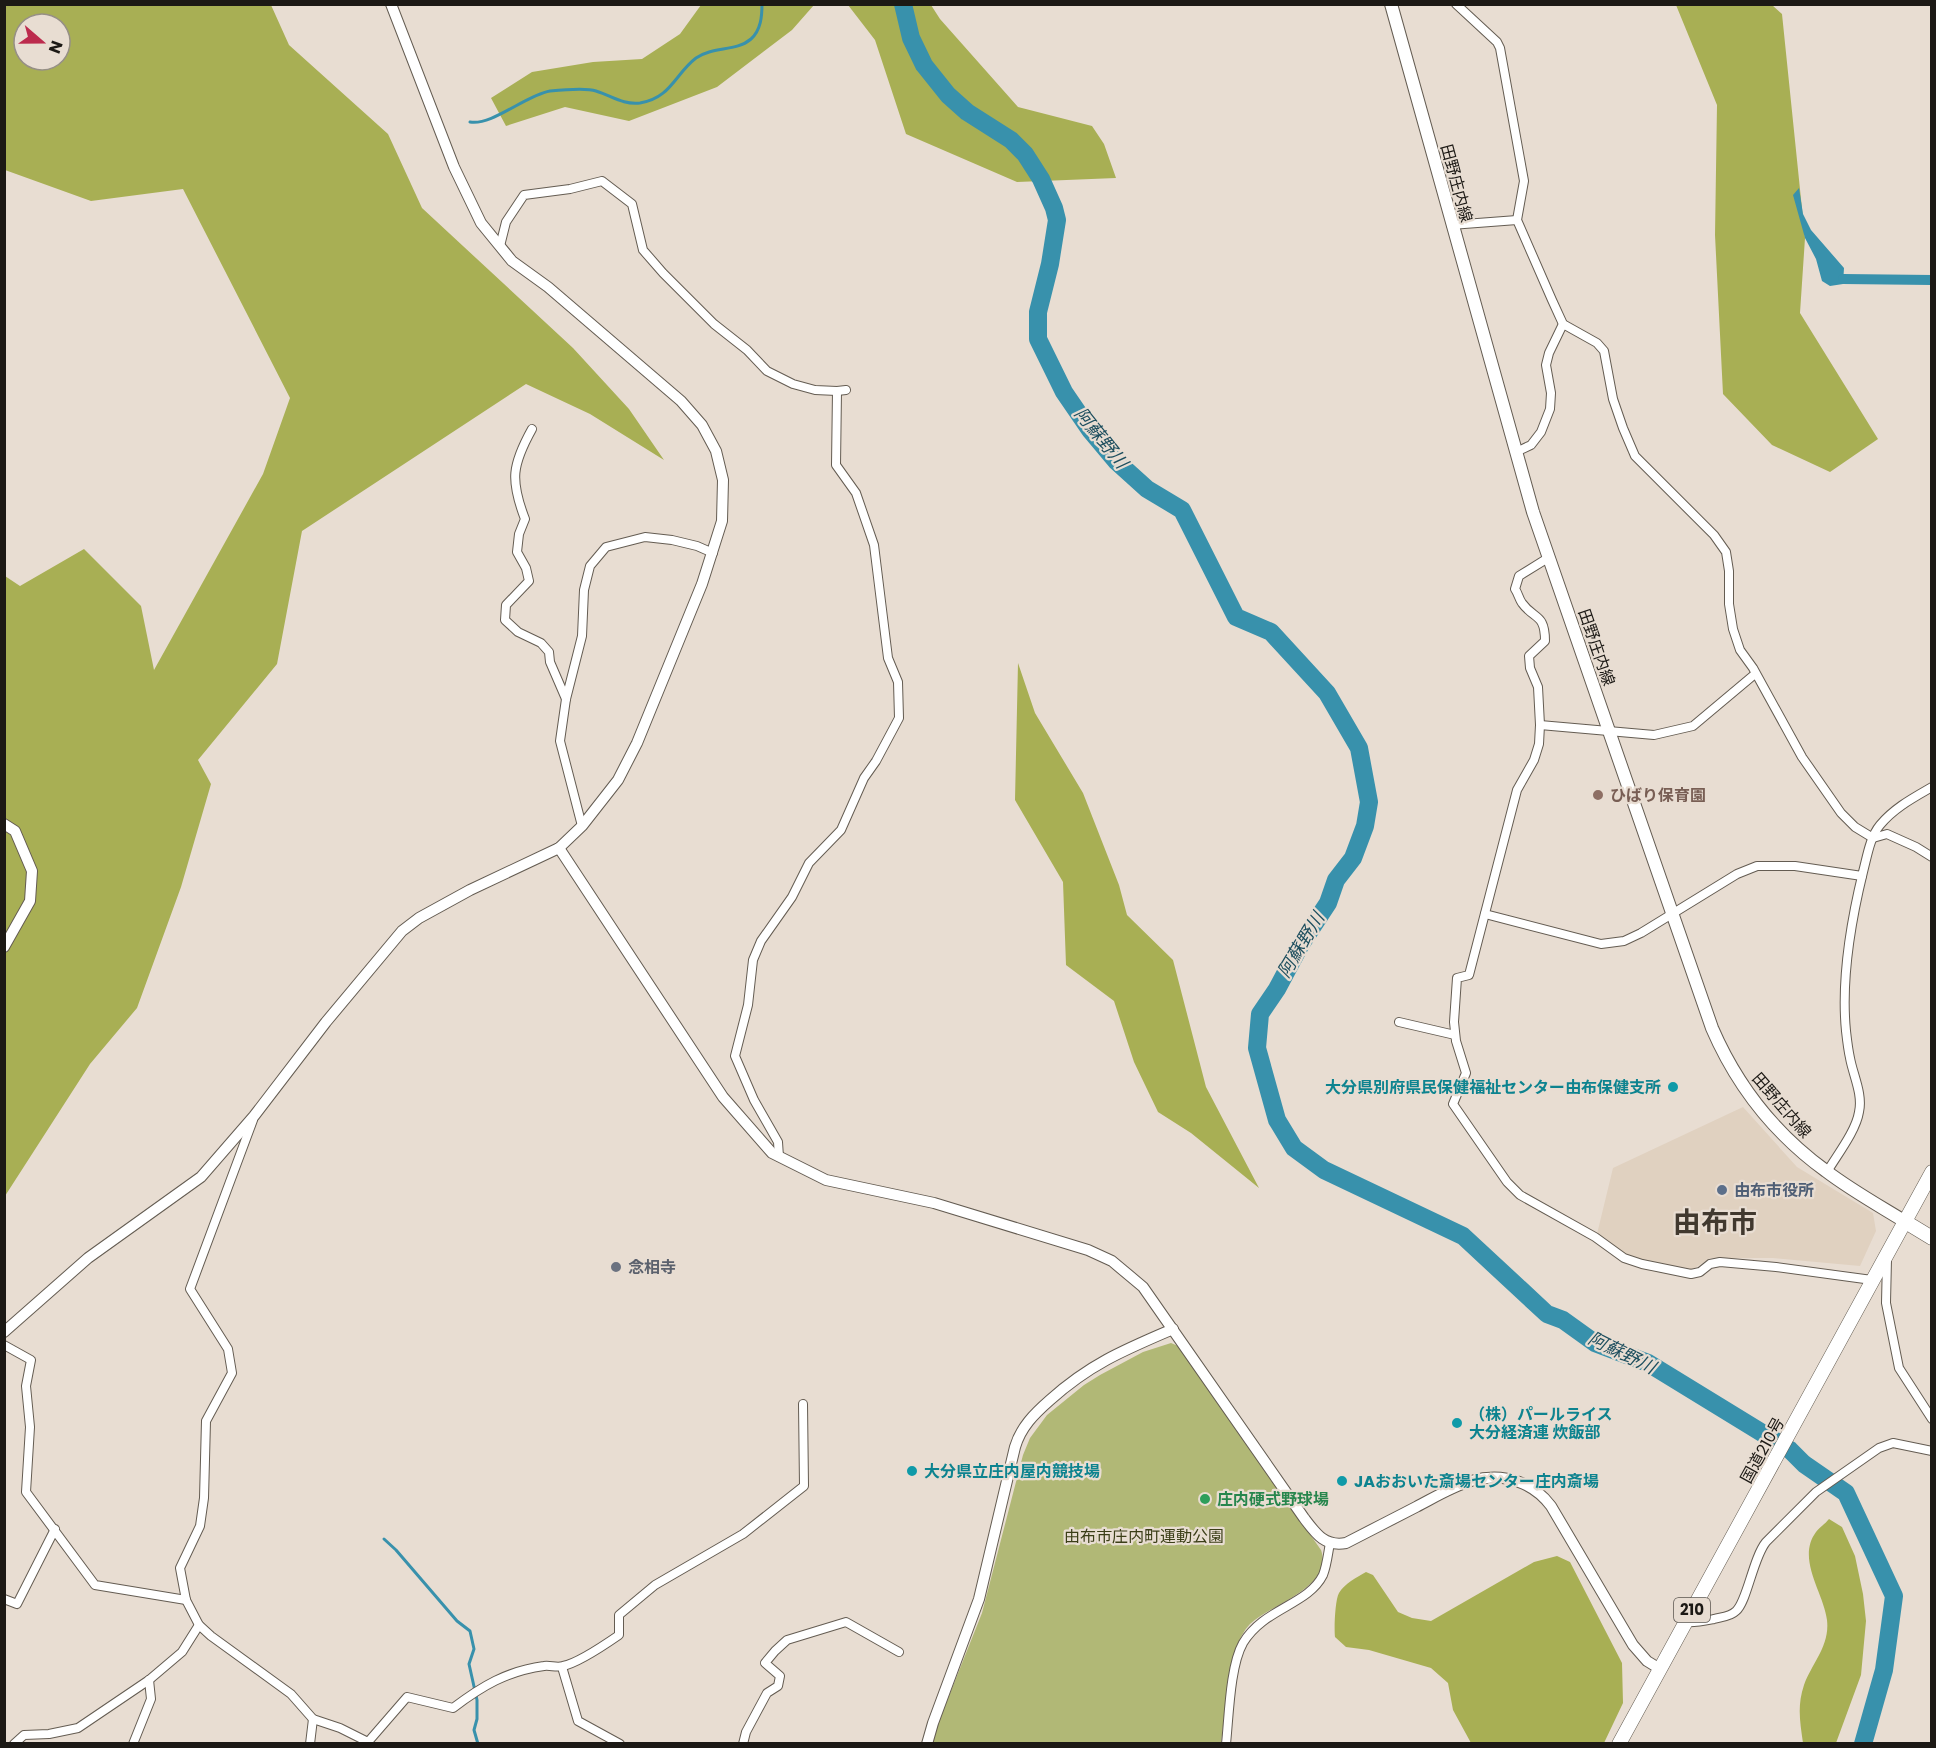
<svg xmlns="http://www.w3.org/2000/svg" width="1936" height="1748" font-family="Poppins,'Noto Sans JP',sans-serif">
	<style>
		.built { fill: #e0d1c0 }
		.green { fill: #b1b876 }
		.forest { fill: #a8af54; fill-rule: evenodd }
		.water { fill: #3891ac }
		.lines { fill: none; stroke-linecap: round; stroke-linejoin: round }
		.stream { stroke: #3891ac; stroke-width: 3 }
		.canal { stroke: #3891ac; stroke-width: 10 }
		.river { stroke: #3891ac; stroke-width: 18 }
		.minor-casing { stroke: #645c52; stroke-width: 10 }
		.tertiary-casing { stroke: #645c52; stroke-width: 12 }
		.secondary-casing { stroke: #645c52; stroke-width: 14 }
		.primary-casing { stroke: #645c52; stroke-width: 15 }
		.trunk-casing { stroke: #645c52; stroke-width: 15 }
		.minor { stroke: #fff; stroke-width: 8 }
		.tertiary { stroke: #fff; stroke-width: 10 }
		.secondary { stroke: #fff; stroke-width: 12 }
		.primary { stroke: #fff; stroke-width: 14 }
		.trunk { stroke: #fff; stroke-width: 14 }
		.education-dot { fill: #8d6e63; stroke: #e8ddd2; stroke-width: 2 }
		.culture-dot { fill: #0f9aa8; stroke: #e8ddd2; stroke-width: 2 }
		.service-dot { fill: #5c6f8a; stroke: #e8ddd2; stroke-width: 2 }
		.worship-dot { fill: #6b7280; stroke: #e8ddd2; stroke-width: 2 }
		.leisure-dot { fill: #2e9e5b; stroke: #e8ddd2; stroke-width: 2 }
		.labels { text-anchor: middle; stroke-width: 4.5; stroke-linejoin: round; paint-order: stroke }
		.shield { fill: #e8ddd2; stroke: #59544e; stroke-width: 1.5 }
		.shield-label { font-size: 15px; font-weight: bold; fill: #1c1915 }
		.street-label { font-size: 16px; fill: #1c1915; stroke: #e8ddd2 }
		.education-label { font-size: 16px; font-weight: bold; fill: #785e54; stroke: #e8ddd2; text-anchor: start }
		.culture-label { font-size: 16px; font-weight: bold; fill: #0d838f; stroke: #e8ddd2; text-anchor: start }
		.service-label { font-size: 16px; font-weight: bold; fill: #4e5e75; stroke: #e8ddd2; text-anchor: start }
		.worship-label { font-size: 16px; font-weight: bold; fill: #5b616d; stroke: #e8ddd2; text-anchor: start }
		.leisure-label { font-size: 16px; font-weight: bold; fill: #27864d; stroke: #e8ddd2; text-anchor: start }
		.park-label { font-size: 16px; fill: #3b3e17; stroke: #e8ddd2 }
		.water-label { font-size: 18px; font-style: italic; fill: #1d4e5e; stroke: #e8ddd2 }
		.town-label { font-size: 28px; font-weight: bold; fill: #41392f; stroke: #e8ddd2 }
	</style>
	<rect width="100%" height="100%" fill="#e8ddd2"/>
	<path class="built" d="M1743 1107 1797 1167 1873 1213 1876 1231 1860 1266 1773 1258H1710L1687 1273 1620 1254 1597 1234 1613 1168Z"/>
	<path class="green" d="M1171 1343 1178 1346 1321 1550C1334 1587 1271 1604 1250 1624 1226 1649 1226 1710 1221 1743L932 1744 935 1731 982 1613 1017 1478 1023 1455 1030 1438 1047 1415 1084 1385 1100 1375 1143 1352Z"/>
	<g class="forest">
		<path d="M5 5H271L289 45 388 134 422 208 573 348 629 409 664 460 590 414 526 384 302 531 277 664 198 760 211 784 181 887 137 1008 90 1064 5 1196V576L20 586 84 549 141 606 154 670 263 474 290 398 183 189 91 201 5 170ZM24 24H60V60H24Z"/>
		<path d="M701 5H814L792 30 717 87 629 121 565 107 506 126 491 98 532 72 593 62 642 59 680 34Z"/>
		<path d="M848 5H931L940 19 1018 107 1092 126 1104 144 1116 178 1017 182 906 134 875 40Z"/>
		<path d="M1676 5H1772L1782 14 1805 238 1800 313 1878 439 1830 472 1772 445 1723 394 1715 235 1717 105Z"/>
		<path d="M1018 663 1035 713 1083 793 1119 885 1127 915 1173 960 1206 1087 1259 1188 1191 1133 1158 1112 1134 1062 1114 1001 1066 965 1063 882 1015 800Z"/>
		<path d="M1829 1519 1842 1527 1855 1556 1863 1594 1866 1621 1861 1675 1836 1743H1803C1800 1722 1797 1706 1804 1685 1812 1663 1830 1646 1827 1620 1824 1593 1796 1559 1816 1532 1819 1528 1825 1524 1829 1519Z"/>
		<path d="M1557 1556 1570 1562 1622 1663 1623 1703 1604 1743H1471L1453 1710 1448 1683 1431 1668 1369 1650 1346 1647 1335 1637C1334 1629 1335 1600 1339 1593 1344 1584 1357 1577 1366 1572L1373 1575 1398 1612 1412 1618 1431 1621 1534 1562Z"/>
	</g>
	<path class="water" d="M1799 188 1803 214 1811 230 1844 268 1843 284 1830 286 1822 281 1816 259 1805 238 1793 195Z"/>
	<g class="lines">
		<g class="stream">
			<path d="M470 122C492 126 526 95 550 91 561 90 587 88 596 91 612 96 623 105 640 103 671 98 675 74 696 58 713 46 736 52 751 39 761 30 762 16 762 4"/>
			<path d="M384 1539 396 1550 457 1621 470 1631 474 1649 469 1664 477 1700V1719L474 1730 478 1744"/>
		</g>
		<path class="canal" d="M1843 279 1932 280"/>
		<path class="river" d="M903 4 911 38 924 65 948 95 967 112 1011 140 1025 154 1041 179 1054 208 1057 220 1050 264 1038 312V339L1064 392 1090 430 1116 461 1147 489 1182 510 1236 617 1271 632 1327 693 1359 748 1369 802 1365 826 1353 858 1336 880 1328 903 1301 944 1277 989 1260 1014 1257 1048 1277 1120 1294 1148 1324 1170 1463 1236 1547 1314 1563 1320 1595 1343 1648 1363 1790 1450 1804 1464 1846 1493 1894 1596 1884 1670 1863 1744"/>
		<g class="minor-casing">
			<g id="minor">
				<path d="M1456 4 1497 42 1500 48 1524 181 1517 220 1552 300 1563 324 1597 343 1604 351 1613 399 1623 428 1635 456 1714 535 1726 552 1729 571V604L1733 629 1740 650 1753 668 1802 757 1841 813 1855 827 1873 838 1887 834 1916 847 1932 857"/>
				<path d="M1451 225 1517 220"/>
				<path d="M500 246 506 222 524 195 570 189 602 181 632 204 643 250 663 273 714 324 747 350 767 371 793 384 815 390 837 391 846 390"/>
				<path d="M532 429C512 465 510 480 525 519L519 534 517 552 526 568 529 581 506 605 505 620 518 632 541 643 549 652 550 662 566 699"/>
				<path d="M1516 452 1531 445 1541 432 1550 409 1551 393 1546 365 1549 353 1563 324"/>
				<path d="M1548 558 1519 576 1515 589C1518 593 1519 599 1522 603 1534 620 1545 613 1545 641L1529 656 1530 668 1538 687 1540 725 1539 744 1534 760 1517 790 1469 975 1457 978 1454 1022 1456 1041 1466 1073 1453 1104 1507 1182 1520 1195 1595 1237 1624 1258 1642 1264 1691 1274 1700 1272 1710 1264 1720 1262 1776 1267 1872 1280"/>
				<path d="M1540 725 1654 735 1693 726 1755 674"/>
				<path d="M582 826 560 741 566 699 582 636 584 590 590 566 606 547 645 537 672 540 697 546 713 553"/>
				<path d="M1485 914 1601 944 1624 941 1641 933 1737 874 1757 866H1795L1862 876"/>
				<path d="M1399 1022 1455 1035"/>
				<path d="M253 1120 190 1289 228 1349 232 1373 206 1421 204 1498 200 1526 180 1568 186 1600 199 1625 211 1636 291 1694 313 1719 340 1728 368 1742 407 1697 453 1708C482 1686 507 1671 544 1666 550 1665 557 1668 563 1666 578 1663 606 1644 619 1635V1615L655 1585 743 1534 804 1486 803 1404"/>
				<path d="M779 1157 778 1142 754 1100 735 1056 748 1005 753 960 761 941 792 897 809 863 841 830 864 778 876 761 899 718 898 682 888 658 874 545 856 493 836 465 837 391"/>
				<path d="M1827 1172C1837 1155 1856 1131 1859 1112 1863 1094 1853 1075 1850 1058 1848 1049 1847 1040 1846 1031 1841 980 1851 921 1863 872 1867 857 1870 837 1880 825 1894 808 1913 798 1932 787"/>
				<path d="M1887 1259 1886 1303 1899 1368 1932 1419"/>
				<path d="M4 1345 31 1360 26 1386 30 1427 26 1492 95 1585 186 1600"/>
				<path d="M4 1599 17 1604 55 1529"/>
				<path d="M1685 1622C1695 1623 1704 1621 1714 1619 1721 1617 1730 1617 1736 1611 1747 1602 1753 1558 1766 1542L1816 1492 1879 1448 1893 1443 1932 1451"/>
				<path d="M562 1667 578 1721 620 1744"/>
				<path d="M14 1744 24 1735 49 1734 78 1728 149 1680 182 1652 199 1625"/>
				<path d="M133 1744 151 1699 149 1680"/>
				<path d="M310 1744 313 1719"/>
				<path d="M743 1744 746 1732 767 1693 778 1686 780 1676 765 1663 775 1651 787 1640 846 1622 899 1652"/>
				<path d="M1226 1744C1229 1716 1230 1666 1243 1643 1264 1608 1308 1605 1323 1575 1327 1565 1328 1553 1330 1543"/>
			</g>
		</g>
		<g class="tertiary-casing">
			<g id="tertiary">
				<path d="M4 824 15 831 32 871 30 901 4 947"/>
				<path d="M559 848 723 1097 772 1153 826 1180 934 1203 1088 1250 1112 1261 1143 1287 1304 1518C1316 1534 1325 1547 1346 1543 1369 1531 1393 1519 1416 1507 1449 1490 1480 1468 1519 1482 1533 1487 1542 1494 1551 1506L1633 1645 1647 1661 1660 1669"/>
				<path d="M4 1332 88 1258 201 1177 254 1116 326 1022 402 931 419 918 470 890 559 848 582 826 618 780 637 743 702 584 722 521 723 480 716 451 702 425 681 401 548 287 512 261 481 223 454 167 391 4"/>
				<path d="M927 1744 933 1723 979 1599 1015 1447C1021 1427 1034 1414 1050 1400 1090 1364 1124 1350 1173 1329"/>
			</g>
		</g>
		<g class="secondary-casing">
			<path id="secondary" d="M1391 4 1533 512 1712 1028C1737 1086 1775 1134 1826 1171 1851 1190 1878 1205 1904 1221"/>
		</g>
		<g class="primary-casing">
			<path id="primary" d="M1904 1221 1932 1238"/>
		</g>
		<g class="trunk-casing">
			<path id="trunk" d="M1619 1744 1932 1172"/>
		</g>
		<use href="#minor" class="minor"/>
		<use href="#tertiary" class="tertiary"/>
		<use href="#secondary" class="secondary"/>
		<use href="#primary" class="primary"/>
		<use href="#trunk" class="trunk"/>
	</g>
	<circle class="education-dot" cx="1598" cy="795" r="6"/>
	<g class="culture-dot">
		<circle cx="1673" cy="1087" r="6"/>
		<circle cx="1457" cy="1423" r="6"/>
		<circle cx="912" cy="1471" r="6"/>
		<circle cx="1342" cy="1481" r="6"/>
	</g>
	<circle class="service-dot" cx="1722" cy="1190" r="6"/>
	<circle class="worship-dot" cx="616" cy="1267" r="6"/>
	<circle class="leisure-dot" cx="1205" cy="1499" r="6"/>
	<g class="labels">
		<rect class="shield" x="1674" y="1598" width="36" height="24" rx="4.5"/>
		<g class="shield-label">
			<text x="1692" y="1615">210</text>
		</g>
		<g class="street-label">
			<text transform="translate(1457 183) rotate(75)" y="6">田野庄内線</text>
			<text transform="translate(1597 647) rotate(71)" y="6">田野庄内線</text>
			<text transform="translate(1782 1105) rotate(49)" y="6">田野庄内線</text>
			<text transform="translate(1762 1450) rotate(-61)" y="6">国道210号</text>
		</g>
		<g class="education-label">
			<text x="1610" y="801">ひばり保育園</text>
		</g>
		<g class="culture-label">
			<text x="1661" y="1093" text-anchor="end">大分県別府県民保健福祉センター由布保健支所</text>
			<text x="1469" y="1420">（株）パールライス<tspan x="1469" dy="18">大分経済連 炊飯部</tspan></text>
			<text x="924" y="1477">大分県立庄内屋内競技場</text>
			<text x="1354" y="1487">JAおおいた斎場センター庄内斎場</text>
		</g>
		<g class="service-label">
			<text x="1734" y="1196">由布市役所</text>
		</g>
		<g class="worship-label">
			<text x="628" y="1273">念相寺</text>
		</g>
		<g class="leisure-label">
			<text x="1217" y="1505">庄内硬式野球場</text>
		</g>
		<g class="park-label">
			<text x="1144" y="1542">由布市庄内町運動公園</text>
		</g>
		<g class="water-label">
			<text transform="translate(1101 438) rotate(51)" y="6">阿蘇野川</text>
			<text transform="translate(1301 945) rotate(-59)" y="6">阿蘇野川</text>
			<text transform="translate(1622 1353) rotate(26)" y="6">阿蘇野川</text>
		</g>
		<g class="town-label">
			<text x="1715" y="1232">由布市</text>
		</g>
	</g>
	<rect width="1936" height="1748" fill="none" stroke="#1c1915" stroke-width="12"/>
	<g transform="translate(42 42) rotate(110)"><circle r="28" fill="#e8ddd2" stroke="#968f86" stroke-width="1.5"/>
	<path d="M0-4.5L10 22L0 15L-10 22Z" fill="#bc2b4d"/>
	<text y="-9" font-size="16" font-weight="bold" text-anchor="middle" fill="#1c1915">N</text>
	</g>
</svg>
